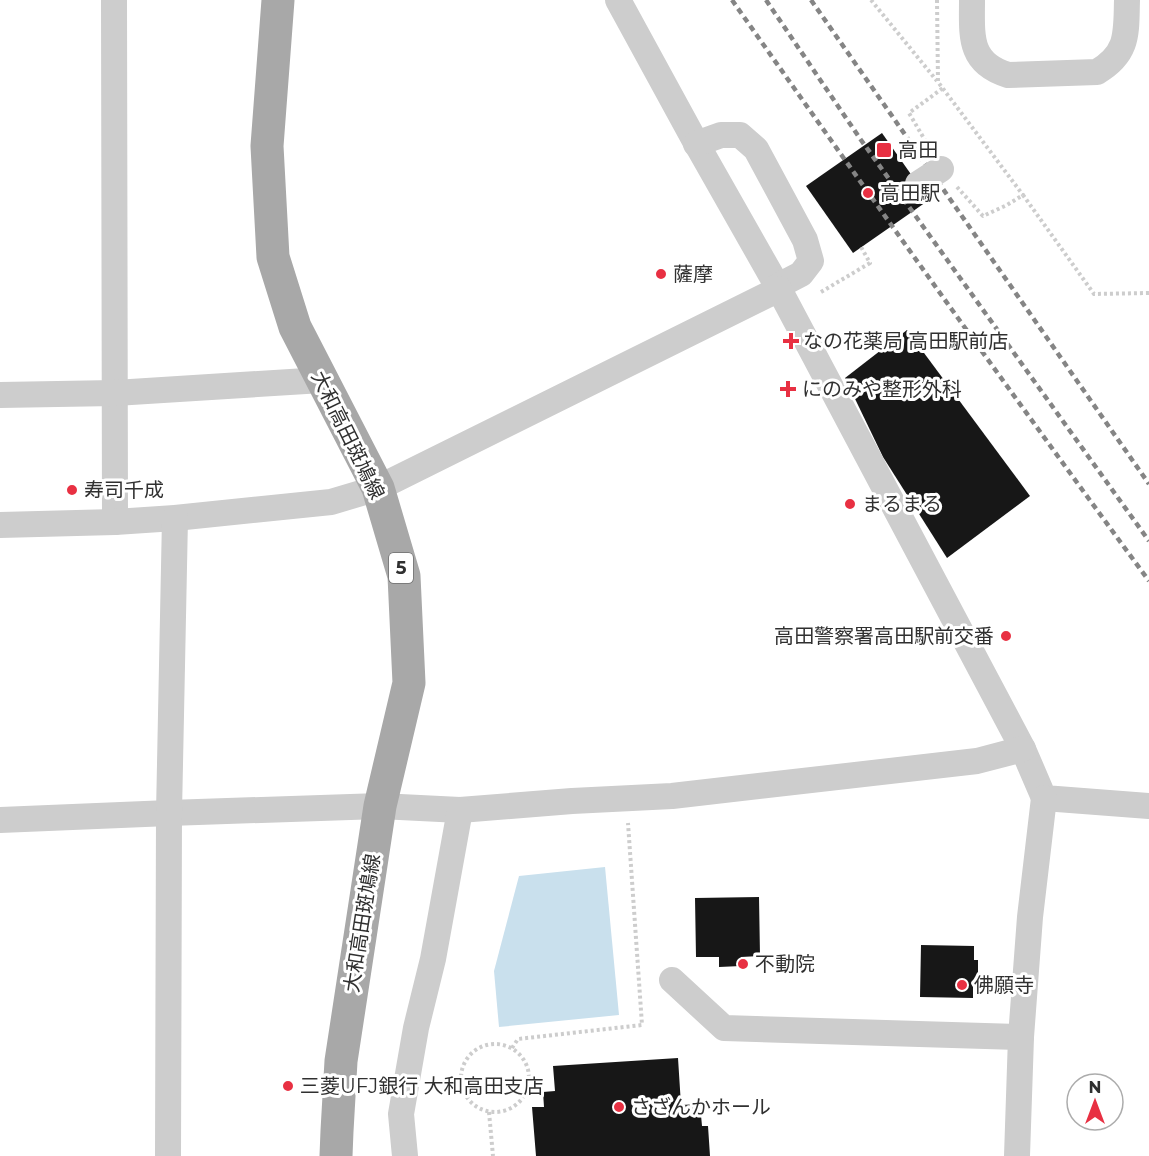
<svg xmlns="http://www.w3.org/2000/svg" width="1149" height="1156" font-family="Montserrat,'Noto Sans JP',sans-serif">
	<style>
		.water { fill: #c9e0ed }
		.building { fill: #171717 }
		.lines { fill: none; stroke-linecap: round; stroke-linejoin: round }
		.path { stroke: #cdcdcd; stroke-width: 4; stroke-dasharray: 3 3; stroke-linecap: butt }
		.minor { stroke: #cdcdcd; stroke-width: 26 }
		.major { stroke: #a8a8a8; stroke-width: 33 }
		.rail { stroke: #858585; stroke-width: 4.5; stroke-dasharray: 6 4.5; stroke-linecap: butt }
		.minor-bridge { stroke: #cdcdcd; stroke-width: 26 }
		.poi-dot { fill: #e83042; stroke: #fff; stroke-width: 2 }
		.labels { text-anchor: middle; stroke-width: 6; stroke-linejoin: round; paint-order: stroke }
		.shield { fill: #fff; stroke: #6e6e6e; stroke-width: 1.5 }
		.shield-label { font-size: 18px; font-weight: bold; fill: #303030 }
		.poi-label { font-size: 20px; fill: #303030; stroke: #fff; text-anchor: start }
		.street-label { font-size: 20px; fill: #303030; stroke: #fff }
	</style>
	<rect width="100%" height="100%" fill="#fff"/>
	<path class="water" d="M605 867 619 1015 499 1027 494 971 519 876Z"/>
	<g class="building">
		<path d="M882 133 929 200 853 253 806 186Z"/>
		<path d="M907 330 1030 496 947 558 883 457 845 378Z"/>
		<path d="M759 897 760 956 741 957V966L719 967V957H696L695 898Z"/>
		<path d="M921 945 974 946V960H978V982H973V998L920 997Z"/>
		<path d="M678 1058 681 1105 700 1104 702 1126H708L710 1156H536L532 1107H544L543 1092 555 1091 553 1066Z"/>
	</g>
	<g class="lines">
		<g class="path">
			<path d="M871 0 937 81"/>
			<path d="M937 0 938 82 1023 195"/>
			<path d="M929 147 909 113 943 88"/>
			<path d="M957 187 983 216 1007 205 1023 195 1094 294 1149 293"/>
			<path d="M821 292 870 263 861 247"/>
			<circle cx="495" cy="1078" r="34"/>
			<path d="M512 1048 518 1039 642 1025 628 823"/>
			<path d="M489 1112 493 1156"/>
		</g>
		<g class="minor">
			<path d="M114 0 115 522"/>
			<path d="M618 0 695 141 779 289"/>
			<path d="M972 0C972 35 968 63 1008 75L1097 72C1129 53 1126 33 1127 0"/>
			<path d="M696 144 721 135H740L756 149 805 240 811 261 801 274 778 286"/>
			<path d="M0 395 115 393 322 380"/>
			<path d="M0 525 115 522 175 518 331 502 378 488 779 289 1023 749 1044 798 1149 806"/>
			<path d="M0 820 169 813 380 806 460 810 572 801 672 796 977 761 1023 749"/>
			<path d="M672 980 724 1028 1021 1037"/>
			<path d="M168 1156 169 813 175 518"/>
			<path d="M405 1156 401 1114 416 1028 433 959 460 810"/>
			<path d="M1017 1156 1021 1037 1030 917 1044 798"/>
		</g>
		<path class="major" d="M278 0 267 146 273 257 295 327 378 488 404 576 409 683 380 806 341 1061 337 1131 336 1156"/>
		<g class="rail">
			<path d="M732 0C869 195 1008 389 1149 581"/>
			<path d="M766 0 861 140 1149 541"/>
			<path d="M811 0 1149 484"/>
		</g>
		<path class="minor-bridge" d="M918 184 941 169"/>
	</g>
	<g class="poi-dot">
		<rect x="876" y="142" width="16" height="16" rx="3"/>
		<circle cx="868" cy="193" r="6"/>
		<circle cx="661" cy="274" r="6"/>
		<path d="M788 332h6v6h6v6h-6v6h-6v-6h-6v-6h6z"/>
		<path d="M785 380h6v6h6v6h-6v6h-6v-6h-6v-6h6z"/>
		<circle cx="72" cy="490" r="6"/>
		<circle cx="850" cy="504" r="6"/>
		<circle cx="1006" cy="636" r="6"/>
		<circle cx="743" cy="964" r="6"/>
		<circle cx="962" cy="985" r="6"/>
		<circle cx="288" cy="1086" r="6"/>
		<circle cx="619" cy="1107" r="6"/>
	</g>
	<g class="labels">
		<rect class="shield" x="389" y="553" width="24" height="30" rx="4.5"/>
		<g class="shield-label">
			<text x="401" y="574">5</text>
		</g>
		<g class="poi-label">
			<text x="898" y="157">高田</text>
			<text x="880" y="200">高田駅</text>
			<text x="673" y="281">薩摩</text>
			<text x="803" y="348">なの花薬局 高田駅前店</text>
			<text x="802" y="396">にのみや整形外科</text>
			<text x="84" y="497">寿司千成</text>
			<text x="862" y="511">まるまる</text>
			<text x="994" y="643" text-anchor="end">高田警察署高田駅前交番</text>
			<text x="755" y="971">不動院</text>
			<text x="974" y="992">佛願寺</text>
			<text x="300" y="1093">三菱UFJ銀行 大和高田支店</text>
			<text x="631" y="1114">さざんかホール</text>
		</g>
		<g class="street-label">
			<text transform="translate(348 435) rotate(64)" y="7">大和高田斑鳩線</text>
			<text transform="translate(362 923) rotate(-81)" y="7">大和高田斑鳩線</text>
		</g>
	</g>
	<g transform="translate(1095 1102)"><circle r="28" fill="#ffffff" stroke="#acacac" stroke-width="1.5"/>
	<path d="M0-4.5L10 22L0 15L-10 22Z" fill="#e83042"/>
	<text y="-9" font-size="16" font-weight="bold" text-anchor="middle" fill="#303030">N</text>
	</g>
</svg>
